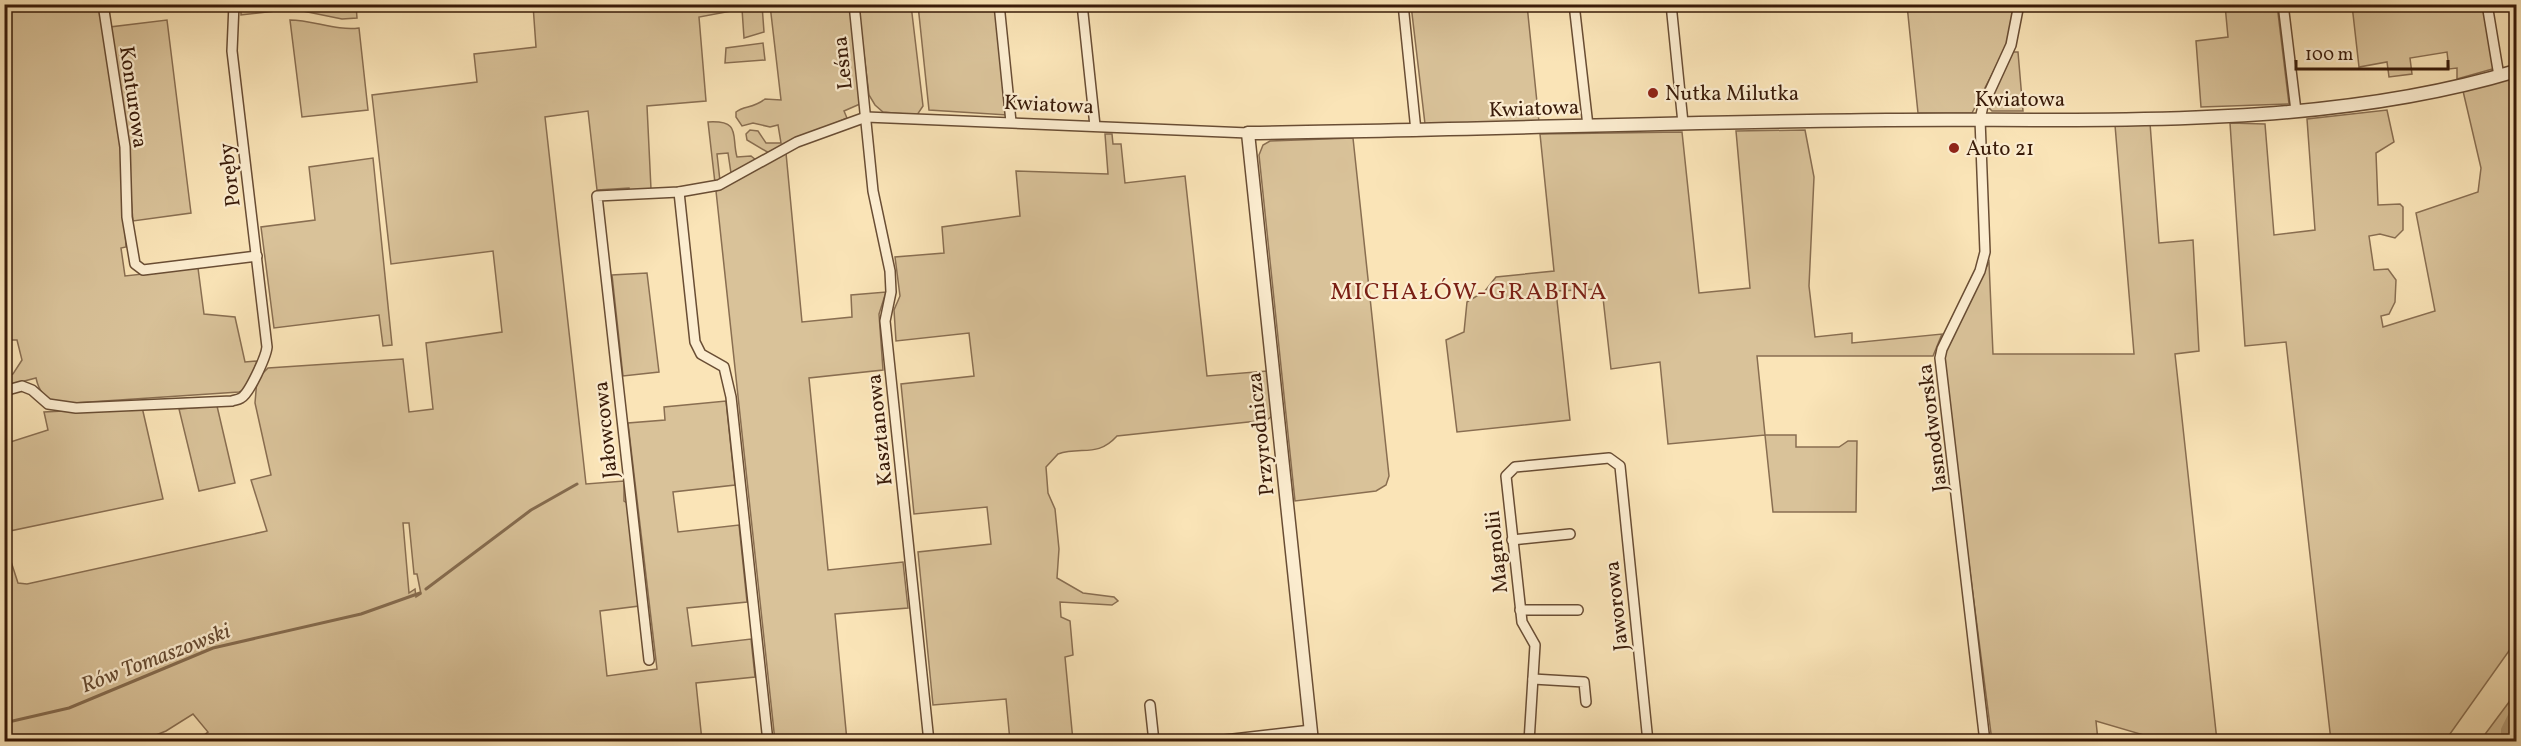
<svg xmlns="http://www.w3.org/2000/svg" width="2521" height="746" font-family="Vollkorn,serif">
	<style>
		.green { fill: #d9c299; stroke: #896e51; stroke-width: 1.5; fill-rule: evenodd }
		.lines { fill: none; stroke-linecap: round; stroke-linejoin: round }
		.stream { stroke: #856b4e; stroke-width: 3 }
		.canal { stroke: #b8a07c; stroke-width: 10 }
		.minor-casing { stroke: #694d34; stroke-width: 12 }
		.tertiary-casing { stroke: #694d34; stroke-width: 15 }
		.minor { stroke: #fcedd0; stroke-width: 9 }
		.tertiary { stroke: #fcedd0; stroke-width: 12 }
		.poi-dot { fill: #8f2418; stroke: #fcedd0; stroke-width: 2 }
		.labels { text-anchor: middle; stroke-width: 4.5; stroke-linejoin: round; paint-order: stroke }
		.street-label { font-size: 21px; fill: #391b09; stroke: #fcedd0 }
		.poi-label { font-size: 21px; fill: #391b09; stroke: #fcedd0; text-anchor: start }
		.water-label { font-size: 22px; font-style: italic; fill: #654a31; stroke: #fcedd0 }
		.quarter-label { font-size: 24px; letter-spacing: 1.5px; fill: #7a1f14; stroke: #fcedd0 }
	</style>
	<rect width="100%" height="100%" fill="#fae4b7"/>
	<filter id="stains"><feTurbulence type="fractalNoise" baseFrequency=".00333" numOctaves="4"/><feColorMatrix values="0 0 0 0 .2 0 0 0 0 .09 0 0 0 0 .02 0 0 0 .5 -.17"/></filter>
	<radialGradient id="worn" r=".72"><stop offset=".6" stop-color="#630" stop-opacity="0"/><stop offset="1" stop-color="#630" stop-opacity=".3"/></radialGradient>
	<g class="green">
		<path d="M4 5H101L120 136 126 247 121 248 125 276 198 268 204 314 235 317 245 362 257 361 247 389 239 392 59 404C45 399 39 392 36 378L5 386V377L13 374 22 360 17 340H4Z"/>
		<path d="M356 5 357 18 342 19 293 9 241 15V5Z"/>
		<path d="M533 5H762L764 32 744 38 742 9 699 17 706 101 647 106 651 189 630 192 629 188 597 190 588 111 545 117 586 484 624 481V501L627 503 639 606 600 611 607 676 657 669 628 423 665 420 664 407 726 401 735 485 673 492 678 532 739 525 747 602 687 608 692 646 751 639 755 677 696 683 702 741H196L208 732 193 714 166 731 141 741H5L4 540 18 583 27 584 267 531 251 480 271 475 255 403 257 379 268 368 403 359 409 412 433 409 426 343 502 332 493 251 391 264 372 95 477 82 474 54 536 47ZM403 523H409L414 574H417L421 594 416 597 415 589 409 593Z"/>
		<path d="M770 5H850L860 104 844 111 847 118 769 153 747 140 746 134 750 130 758 131 766 143H781L778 125 770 127 753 123 742 126 736 117V112C744 105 753 109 765 99L781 100Z"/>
		<path d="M858 5H911L923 106 917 115 883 112 875 105 869 95Z"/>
		<path d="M918 5H996L1007 115 929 110Z"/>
		<path d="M1411 5H1527L1539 122 1425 124Z"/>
		<path d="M1907 5H2014L2006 47 1972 113H1918Z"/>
		<path d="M2225 5H2277L2289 104 2201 107 2196 41 2228 37Z"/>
		<path d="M2352 5H2484L2496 68 2457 79V68L2449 69 2447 52 2410 58 2412 74 2389 77 2387 62 2359 67Z"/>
		<path d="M167 20 191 213 133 221 126 139 110 27Z"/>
		<path d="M290 20C313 20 336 31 359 28L368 110 302 117Z"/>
		<path d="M763 43 765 60 725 63 726 48Z"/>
		<path d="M2013 52H2018L2023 111H1992L1989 108 1990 99Z"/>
		<path d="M2516 76V641L2445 741H2331L2286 342 2245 346 2230 123 2265 124 2274 235 2315 230 2307 119 2387 110 2394 142 2376 153 2378 205 2400 204 2403 207V230L2395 238 2380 234 2369 236 2374 270 2388 269 2396 280 2395 302 2389 314 2381 316 2383 327 2435 311 2416 213 2478 192 2481 168 2463 91Z"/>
		<path d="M708 122C742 120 731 136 737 157L751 156 756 160 731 173 728 153 717 154 720 181 715 183Z"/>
		<path d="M2150 123 2159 243 2193 240 2199 351 2175 354 2217 741H2155L2154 738 2096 721 2098 741H1992L1942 356 1989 262 1993 354H2134L2115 125Z"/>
		<path d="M1805 130 1814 177 1809 286 1815 337 1852 333V343L1942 334 1933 356H1757L1765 435H1796V447H1839L1848 441H1857L1856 512H1773L1765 435 1668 444 1660 362 1611 369 1602 289 1556 291 1570 420 1457 432 1446 340 1464 332 1467 302 1485 291 1496 277 1554 271 1540 134 1682 132 1699 293 1750 288 1736 131Z"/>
		<path d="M1105 134H1112L1113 144H1121L1125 183 1185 176 1207 376 1267 371 1272 416 1267 420 1117 436C1097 458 1082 446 1058 454L1046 467 1048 493 1055 509 1059 549 1057 578 1083 593 1114 597 1118 601 1112 605 1060 602 1061 617 1070 621 1073 655 1065 657 1073 741H1010L1006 699 933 705 918 552 991 544 987 507 914 514 901 384 974 376 969 333 896 341 894 310 900 296 895 257 944 253 942 227 1020 216 1016 171 1108 174Z"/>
		<path d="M1353 138 1389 476 1386 485 1376 491 1295 501 1259 155 1263 145 1270 141Z"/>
		<path d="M786 153 802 322 852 317 851 295 886 292 879 314 883 370 809 378 828 570 903 562 908 608 835 614 847 741H775L716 191Z"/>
		<path d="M373 158 392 345 383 346 379 315 274 328 261 227 315 220 309 167Z"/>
		<path d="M647 273 659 372 623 376 612 275Z"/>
		<path d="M217 406 235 483 199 491 179 409Z"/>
		<path d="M142 407 163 499 5 532 4 444 48 430 44 412Z"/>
		<path d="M2516 692 2514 741H2480L2515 694Z"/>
	</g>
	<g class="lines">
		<g class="stream">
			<path d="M426 589 531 510 577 484"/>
			<path d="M4 723 69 708 213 648 361 614 420 593"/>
		</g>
		<path class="canal" d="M2506 742V730L2516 710"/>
		<g class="minor-casing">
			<g id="minor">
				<path d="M103 4 125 147 127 217 135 264 143 270 257 256"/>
				<path d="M854 4 873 191 890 271 891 292 885 321 929 742"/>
				<path d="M999 4 1011 122"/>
				<path d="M1082 4 1095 126"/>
				<path d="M1403 4 1416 131"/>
				<path d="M1574 4 1588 126"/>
				<path d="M1671 4 1683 123"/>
				<path d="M2283 4 2296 111"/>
				<path d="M2487 4 2499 76"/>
				<path d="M679 192 695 342 701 354 724 367 731 397 768 742"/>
				<path d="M4 391 22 386 32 390 48 404 76 408 232 401C235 400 238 400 241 398 249 394 266 357 267 347L232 51 234 4"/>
				<path d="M1512 540 1570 534"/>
				<path d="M1520 610H1578"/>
				<path d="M649 660 597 196 679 192 719 185 797 142 866 117 1248 133"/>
				<path d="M1533 679 1584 682 1586 702"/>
				<path d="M1150 705 1154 742"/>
				<path d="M1207 742 1311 730"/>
				<path d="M1529 742 1535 645 1522 622 1506 476 1515 467 1609 458 1620 466 1648 742"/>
				<path d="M1985 742 1940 358 1942 349 1980 271 1985 252 1980 119 1983 106 2011 45 2019 4"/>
			</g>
		</g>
		<g class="tertiary-casing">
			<path id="tertiary" d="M1312 742 1248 133C1461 130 1674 122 1887 120 2094 118 2317 131 2516 71"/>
		</g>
		<use href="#minor" class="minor"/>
		<use href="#tertiary" class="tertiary"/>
	</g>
	<g class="poi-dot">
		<circle cx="1653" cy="93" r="6"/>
		<circle cx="1954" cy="148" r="6"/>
	</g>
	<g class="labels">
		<g class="street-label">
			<text transform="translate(842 63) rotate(-96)" y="7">Leśna</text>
			<text transform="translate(134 97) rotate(82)" y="7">Konturowa</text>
			<text x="2020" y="106">Kwiatowa</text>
			<text transform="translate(1049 104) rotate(3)" y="7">Kwiatowa</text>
			<text transform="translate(1534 108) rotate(-2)" y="7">Kwiatowa</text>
			<text transform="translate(229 175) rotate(-97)" y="7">Poręby</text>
			<text transform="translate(1932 428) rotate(-97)" y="7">Jasnodworska</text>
			<text transform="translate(605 430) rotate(-96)" y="7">Jałowcowa</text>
			<text transform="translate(879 430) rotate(-96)" y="7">Kasztanowa</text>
			<text transform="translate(1260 434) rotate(-96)" y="7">Przyrodnicza</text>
			<text transform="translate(1496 552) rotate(-96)" y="7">Magnolii</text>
			<text transform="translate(1616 606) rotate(-96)" y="7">Jaworowa</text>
		</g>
		<g class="poi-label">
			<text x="1665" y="100">Nutka Milutka</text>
			<text x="1966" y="155">Auto 21</text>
		</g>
		<g class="water-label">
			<text transform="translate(155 657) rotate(-21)" y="8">Rów Tomaszowski</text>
		</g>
		<g class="quarter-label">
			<text x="1469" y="299">MICHAŁÓW-GRABINA</text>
		</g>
	</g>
	<rect width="2521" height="746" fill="none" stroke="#fae4b7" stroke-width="24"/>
	<rect x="6" y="6" width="2509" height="734" fill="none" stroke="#391b09" stroke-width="3"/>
	<rect x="12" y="12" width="2497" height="722" fill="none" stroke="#391b09" stroke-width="1.5"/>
	<path d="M2296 60v9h152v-9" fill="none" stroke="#391b09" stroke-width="3"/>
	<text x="2305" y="60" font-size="18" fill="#391b09" stroke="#fcedd0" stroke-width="4.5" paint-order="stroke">100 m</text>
	<rect width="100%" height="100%" filter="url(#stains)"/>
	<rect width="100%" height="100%" fill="url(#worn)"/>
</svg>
